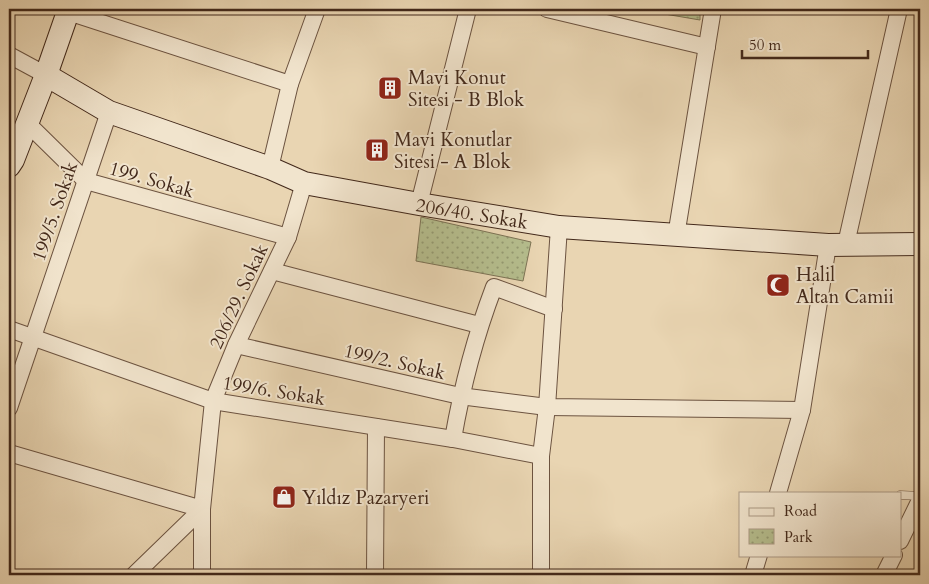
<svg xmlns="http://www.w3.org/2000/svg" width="929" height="584" font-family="Cardo,serif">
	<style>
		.park { fill: url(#park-dots); stroke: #7c7254 }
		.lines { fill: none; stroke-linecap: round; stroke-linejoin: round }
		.lane-casing { stroke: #6c5340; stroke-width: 9 }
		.street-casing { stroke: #6c5340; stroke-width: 18 }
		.secondary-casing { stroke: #42281a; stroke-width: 24 }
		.lane { stroke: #f1e4cd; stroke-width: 8 }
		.street { stroke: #f1e4cd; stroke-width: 16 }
		.secondary { stroke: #f1e4cd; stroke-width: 22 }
		.labels { text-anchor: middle; stroke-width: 4; stroke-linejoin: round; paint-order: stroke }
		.poi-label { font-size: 19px; fill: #42281a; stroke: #f1e4cd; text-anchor: start }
		.street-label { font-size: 19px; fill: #42281a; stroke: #f1e4cd }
	</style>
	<defs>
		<pattern id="park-dots" width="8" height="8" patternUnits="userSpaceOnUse" patternTransform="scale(1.25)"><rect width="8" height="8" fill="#b5bd8d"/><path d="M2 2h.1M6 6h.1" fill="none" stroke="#959a72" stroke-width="1.8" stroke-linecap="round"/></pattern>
	</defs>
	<rect width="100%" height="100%" fill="#e9d5b2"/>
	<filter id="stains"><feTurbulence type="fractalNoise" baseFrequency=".004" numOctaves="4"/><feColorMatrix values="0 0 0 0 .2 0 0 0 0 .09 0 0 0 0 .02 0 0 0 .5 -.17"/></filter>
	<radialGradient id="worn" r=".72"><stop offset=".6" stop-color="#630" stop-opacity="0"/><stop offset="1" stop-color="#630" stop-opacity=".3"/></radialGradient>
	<g class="park">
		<path d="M635 9H700V20Z"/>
		<path d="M421 217 531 242 523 281 416 261Z"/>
	</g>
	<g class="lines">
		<g class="lane-casing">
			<path id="lane" d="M900 495 920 496"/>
		</g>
		<g class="street-casing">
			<g id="street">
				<path d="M547 9 707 47"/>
				<path d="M68 12 290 84"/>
				<path d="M9 55 46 75"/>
				<path d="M27 123 86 181 288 237"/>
				<path d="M270 168 290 84 317 9"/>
				<path d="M419 204 468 9"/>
				<path d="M676 236 713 9"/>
				<path d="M846 244 899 9"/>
				<path d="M272 271 479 325"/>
				<path d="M9 329 213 401 453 439 541 456"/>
				<path d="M236 345 460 396 547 407 802 410"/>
				<path d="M9 408 109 112"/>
				<path d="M453 439C462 387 475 337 494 287L554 309"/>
				<path d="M9 453 202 509"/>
				<path d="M778 493 802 410 828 245"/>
				<path d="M900 541 920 500"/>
				<path d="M134 575 202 509"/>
				<path d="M202 575V509L213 401 236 345 288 237 304 183"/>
				<path d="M375 575 376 427"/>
				<path d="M541 575V456L547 407 559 227"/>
				<path d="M753 575 759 555"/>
				<path d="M884 575 894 555"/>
			</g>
		</g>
		<g class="secondary-casing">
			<g id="secondary">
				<path d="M46 75 109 112 270 168 304 183 419 204 559 227 828 245 920 244"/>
				<path d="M9 166 13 160 46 75 69 9"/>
			</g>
		</g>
		<use href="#lane" class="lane"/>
		<use href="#street" class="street"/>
		<use href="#secondary" class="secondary"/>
	</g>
	<defs>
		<g id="building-square" transform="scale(1.25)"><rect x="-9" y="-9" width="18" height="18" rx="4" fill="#8f2418" stroke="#f1e4cd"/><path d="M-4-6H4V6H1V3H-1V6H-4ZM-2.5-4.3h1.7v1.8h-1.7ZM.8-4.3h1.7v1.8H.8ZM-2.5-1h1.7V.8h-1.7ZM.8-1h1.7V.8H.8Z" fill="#fff"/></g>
		<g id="mosque-square" transform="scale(1.25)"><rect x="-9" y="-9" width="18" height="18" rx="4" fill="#8f2418" stroke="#f1e4cd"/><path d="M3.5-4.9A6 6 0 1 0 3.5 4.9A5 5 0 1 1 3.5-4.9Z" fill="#fff"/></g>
		<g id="shop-square" transform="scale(1.25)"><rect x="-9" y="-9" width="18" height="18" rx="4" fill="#8f2418" stroke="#f1e4cd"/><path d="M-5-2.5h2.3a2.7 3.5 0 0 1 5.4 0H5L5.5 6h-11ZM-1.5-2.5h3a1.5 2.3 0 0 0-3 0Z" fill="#fff"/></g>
	</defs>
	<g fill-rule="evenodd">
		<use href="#building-square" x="390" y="88"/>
		<use href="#building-square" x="377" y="150"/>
		<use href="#mosque-square" x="778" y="285"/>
		<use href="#shop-square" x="284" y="497"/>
	</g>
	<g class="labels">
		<g class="poi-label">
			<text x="408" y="84">Mavi Konut<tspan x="408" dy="22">Sitesi - B Blok</tspan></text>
			<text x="394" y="146">Mavi Konutlar<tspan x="394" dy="22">Sitesi - A Blok</tspan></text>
			<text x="796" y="281">Halil<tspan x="796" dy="22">Altan Camii</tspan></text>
			<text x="302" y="504">Yıldız Pazaryeri</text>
		</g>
		<g class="street-label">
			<text transform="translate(152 179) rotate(16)" y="7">199. Sokak</text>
			<text transform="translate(54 211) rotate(-71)" y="7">199/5. Sokak</text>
			<text transform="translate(472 213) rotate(9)" y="7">206/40. Sokak</text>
			<text transform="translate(238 296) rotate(-65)" y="7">206/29. Sokak</text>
			<text transform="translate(395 361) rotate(13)" y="7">199/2. Sokak</text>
			<text transform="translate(274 390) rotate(9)" y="7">199/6. Sokak</text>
		</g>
	</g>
	<rect width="929" height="584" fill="none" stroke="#e9d5b2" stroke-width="30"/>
	<rect x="10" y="10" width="909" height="564" fill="none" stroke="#42281a" stroke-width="2.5"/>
	<rect x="15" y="15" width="899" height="554" fill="none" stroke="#42281a"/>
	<rect x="739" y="492" width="162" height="65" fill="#f1e4cd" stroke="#ab9985"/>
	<rect x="749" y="508" width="25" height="8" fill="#f1e4cd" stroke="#ab9985"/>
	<text x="784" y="516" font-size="15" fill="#42281a">Road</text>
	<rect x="749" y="529" width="25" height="15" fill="url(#park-dots)" stroke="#ab9985"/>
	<text x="784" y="542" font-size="15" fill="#42281a">Park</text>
	<path d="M742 50v8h126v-8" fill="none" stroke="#42281a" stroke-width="2.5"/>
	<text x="749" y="50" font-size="15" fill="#42281a" stroke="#f1e4cd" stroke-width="4" paint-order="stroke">50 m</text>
	<rect width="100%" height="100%" filter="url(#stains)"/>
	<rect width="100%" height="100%" fill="url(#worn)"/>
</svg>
